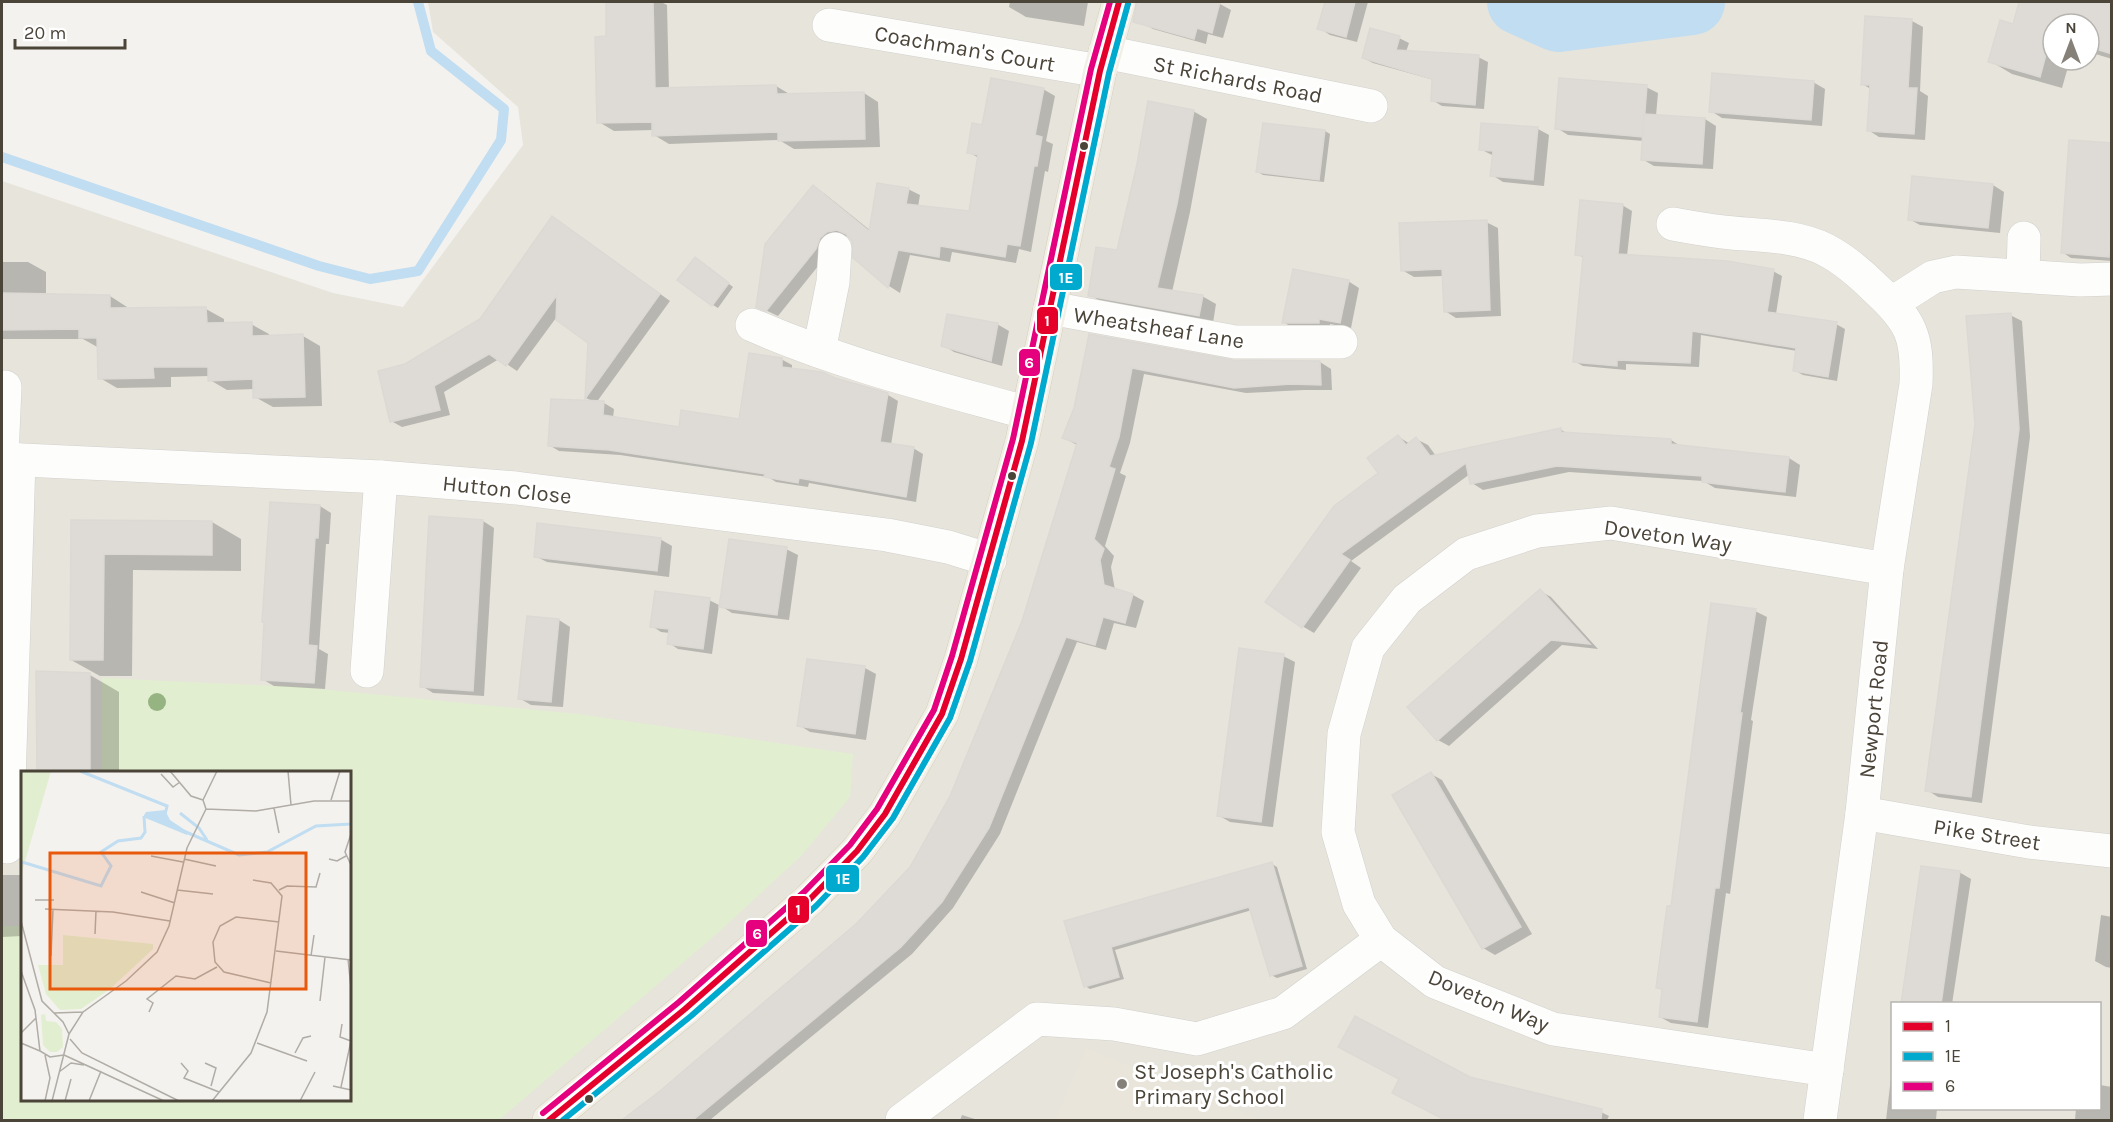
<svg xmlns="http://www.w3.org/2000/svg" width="2113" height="1122" font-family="Karla,sans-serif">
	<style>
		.residential { fill: #e7e4dc; fill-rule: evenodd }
		.education { fill: #eae5da }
		.green { fill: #e1eecf }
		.shadow { fill: #0003 }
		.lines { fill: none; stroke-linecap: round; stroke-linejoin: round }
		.stream { stroke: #c0ddf1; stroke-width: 10 }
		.river { stroke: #c0ddf1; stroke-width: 66 }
		.building { fill: #dedbd6; stroke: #dcd9d4; stroke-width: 1.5 }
		.minor-casing { stroke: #d2d0cb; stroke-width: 34 }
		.major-casing { stroke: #d6cebb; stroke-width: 34 }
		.minor { stroke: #fdfdfc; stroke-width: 33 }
		.major { stroke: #f2efe6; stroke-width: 33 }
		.bus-1-casing { stroke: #fff; stroke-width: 10 }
		.bus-2-casing { stroke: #fff; stroke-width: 10 }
		.bus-3-casing { stroke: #fff; stroke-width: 10 }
		.bus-1 { stroke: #e4002b; stroke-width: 6 }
		.bus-2 { stroke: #00a9ce; stroke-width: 6 }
		.bus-3 { stroke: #e5007d; stroke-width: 6 }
		.tree { fill: #96b382 }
		.bus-dot { fill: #4b4439; stroke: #fff; stroke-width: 2 }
		.poi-dot { fill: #868178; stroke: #fff; stroke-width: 2 }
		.labels { text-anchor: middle; stroke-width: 6; stroke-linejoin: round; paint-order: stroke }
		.street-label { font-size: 22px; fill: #4b4439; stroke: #fff }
		.poi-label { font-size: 22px; fill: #4b4439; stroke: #fff; text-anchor: start }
		.inset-river { fill: none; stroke: #c0ddf1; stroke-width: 3 }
		.inset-road { fill: none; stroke: #b0aca6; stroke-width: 1.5 }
		.view { fill: #e8590c; fill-opacity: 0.15; stroke: #e8590c; stroke-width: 3 }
		.inset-edge { fill: none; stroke: #4b4439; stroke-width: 3 }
		.line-badge { stroke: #fff; stroke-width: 2 }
		.badge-label { font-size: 16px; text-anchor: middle; font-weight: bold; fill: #fff }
	</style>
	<rect width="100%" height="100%" fill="#f4f2ee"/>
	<path class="residential" d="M428 2H2111V1120H2V181L333 293 403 307 523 145 518 107 433 32ZM2053 24H2089V60H2053ZM22 772H350V1100H22ZM1892 1004H2100V1108H1892Z"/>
	<path class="education" d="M1086 1048 1261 1120H1055Z"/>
	<path class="green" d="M102 678 299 687 578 714 853 754 850 797 802 855 720 931 499 1120H2V926H22V1100H350V772H102Z"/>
	<g class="shadow">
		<path d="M607 2H661L667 5 669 90 776 86 791 95 864 93 878 102 880 147 794 149 779 140 669 144 654 135V130L614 131 599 122 608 38Z"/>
		<path d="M1010 2H1088L1084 26 1026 17 1009 7Z"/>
		<path d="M1148 2H1211L1220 4 1231 10 1223 38 1208 34 1206 44 1153 29 1142 23Z"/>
		<path d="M1326 2H1368L1357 42 1330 35 1319 28Z"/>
		<path d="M2021 2H2112V59L2089 52V24H2053V60H2070L2062 88 2012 74 1990 61 2014 25Z"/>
		<path d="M1866 18 1912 21 1923 27 1920 91 1928 96 1925 140 1879 137 1868 130 1871 89 1862 84Z"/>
		<path d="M1399 38 1409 43 1406 52 1478 57 1488 62 1484 109 1442 106 1432 100 1434 80 1373 63 1363 58Z"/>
		<path d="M1813 82 1825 89 1822 126 1722 118 1711 111Z"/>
		<path d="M1646 87 1658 93 1656 116 1705 119 1716 126 1713 169 1654 166 1642 159 1644 141 1568 135 1557 128Z"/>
		<path d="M1043 89 1055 96 1046 141 1053 144 1048 172 1045 171 1031 252 1019 249 1016 263 952 252 950 262 910 255 900 293 889 286 855 258 853 239 848 236 839 238 827 255 778 316 757 306 814 187 825 194 871 231 908 189 920 195 918 207 970 212 979 158 968 152 983 127Z"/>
		<path d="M1193 111 1207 119 1190 212 1172 292 1202 296 1216 304 1213 323 1104 303 1090 295 1118 252Z"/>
		<path d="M1538 129 1549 135 1544 186 1503 182 1492 175 1494 156 1480 149Z"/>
		<path d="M1325 131 1330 134 1324 182 1263 175 1258 172Z"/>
		<path d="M2112 144V261L2071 258 2062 252Z"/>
		<path d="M1993 185 2004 192 2000 233 1920 225 1909 219Z"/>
		<path d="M1622 205 1632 211 1627 256 1773 271 1782 276 1776 314 1836 324 1845 329 1837 381 1803 375 1794 370 1797 351 1701 335 1699 367 1626 364V370L1583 366 1574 361 1584 258 1577 254Z"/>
		<path d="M1486 222 1498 228 1501 316 1456 318 1445 311 1443 276 1414 277 1402 270Z"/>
		<path d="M563 224 670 301 596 403H604L614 409 613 418 680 428 740 420 781 359 792 365V370L888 395 898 401 891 445 913 448 923 454 916 502 809 483 808 487 776 482 768 477 620 455 559 451 549 445 594 402 586 398 590 342 556 318 517 371 499 359 444 392 450 415 402 427 391 421 405 366 481 320Z"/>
		<path d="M2 262H28L46 272V295L110 296 127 307V310L206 309 224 319V324H251L269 334V337L303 336 320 346 322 406 273 407 255 397V389L227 390 210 380V376L171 377V387L117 388 100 378 99 348 83 339H2Z"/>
		<path d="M700 262 733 287 718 308 713 305Z"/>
		<path d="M1348 281 1359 288 1351 328 1330 324V329H1295L1283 322Z"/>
		<path d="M2010 315 2022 321 2030 437 1982 803 1938 797 1927 790Z"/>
		<path d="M997 324 1009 331 1002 366 954 352 943 345Z"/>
		<path d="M1090 336 1232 362H1320L1331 369 1332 390H1304L1246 393 1144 374 1130 443 1120 473 1126 476 1105 546 1114 556 1111 567 1115 590 1133 595 1144 601 1136 628 1114 623 1106 650 1077 642 1000 834 953 908 912 954 710 1120H625L661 1092 858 924 911 868 951 796 1023 621 1077 445 1064 438 1075 409Z"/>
		<path d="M1560 429 1568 434 1671 440 1682 447 1789 458 1800 465 1796 497 1715 488 1703 481 1569 472 1483 490 1472 483 1470 474 1351 561 1361 568 1314 633 1302 626 1399 437 1410 444 1416 439 1428 445 1436 456Z"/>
		<path d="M320 506 331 513 329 544H326L319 649 328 654 325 689 274 686 262 679Z"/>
		<path d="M430 518 483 521 494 528 484 696 433 693 422 686Z"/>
		<path d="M72 521 212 522 241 539V571L133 570 132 676H100L71 660Z"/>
		<path d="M660 539 672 546 669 577 547 562 535 556Z"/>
		<path d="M786 549 798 555 789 620 732 613 721 606Z"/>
		<path d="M1540 591 1551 597 1598 649 1562 645 1449 746 1438 740Z"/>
		<path d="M709 600 719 605 712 654 678 649 669 643 670 633 661 632 652 626Z"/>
		<path d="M1755 611 1767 617 1751 720 1753 721 1730 894 1726 893 1708 1028 1671 1023 1660 1017 1663 991 1658 987 1672 908Z"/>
		<path d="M559 620 570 627 563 707 531 705 519 698Z"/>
		<path d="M1283 656 1295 662 1273 827 1230 822 1218 815Z"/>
		<path d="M865 668 876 674 866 740 810 732 799 725Z"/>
		<path d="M38 673 90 675 119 692V772H38Z"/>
		<path d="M1431 774 1442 780 1532 934 1495 955 1483 948 1394 795Z"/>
		<path d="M1272 864 1277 867 1307 969 1277 978 1271 975 1252 910 1115 950 1124 979 1090 989 1085 986 1066 922Z"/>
		<path d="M1959 872 1971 879 1952 1004H1902Z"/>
		<path d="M2 875H22V936L2 937Z"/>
		<path d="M2101 915 2112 917V968L2106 967 2095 961Z"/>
		<path d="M1892 1069V1108H1937L1936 1120H1886Z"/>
		<path d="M1469 1078 1597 1110 1609 1116 1607 1120H1447L1405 1098Z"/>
		<path d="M2100 1085 2112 1087V1120H2075L2076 1108H2100Z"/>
		<path d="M962 1115 978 1120H960Z"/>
	</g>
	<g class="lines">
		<path class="stream" d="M2 157 319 266 370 279 418 271 501 140 504 109 431 51 418 2"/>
		<path class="river" d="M1520 2 1558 19 1692 2"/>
	</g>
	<g class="building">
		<path d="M606 2H653L655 88 776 85 777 94 864 92 865 139 778 141V132L652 136V122L597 123 595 37 606 36Z"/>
		<path d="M1137 2H1220L1212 33 1197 28 1194 39 1133 22Z"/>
		<path d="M1325 2H1355L1346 37 1317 29Z"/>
		<path d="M2019 2H2112V54L2089 47V24H2053V37L2051 36 2040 77 1988 62 2000 20 2013 24Z"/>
		<path d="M1865 16 1912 19 1908 88H1917L1914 134 1867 131 1870 85H1861Z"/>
		<path d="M1370 28 1400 36 1396 50 1479 55 1475 105 1431 101 1432 79 1362 58Z"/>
		<path d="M1712 73 1814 81 1811 120 1709 112Z"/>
		<path d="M991 78 1044 88 1035 135 1042 137 1037 166H1034L1020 246 1007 244 1005 257 940 246 939 257 898 250 888 288 853 258 852 241 846 234 837 230 827 232 820 238 816 249 766 311 756 307 765 244 813 185 869 231 877 183 909 188 906 204 969 211 978 155 967 153 972 123 982 125Z"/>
		<path d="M1559 78 1647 85 1643 137 1555 129Z"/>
		<path d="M1148 101 1194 110 1177 204 1157 288 1203 295 1199 316 1088 296 1096 247 1117 250 1137 164Z"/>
		<path d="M1644 114 1705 118 1702 164 1641 160Z"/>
		<path d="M1263 123 1325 130 1319 180 1256 172Z"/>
		<path d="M1481 123 1538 127 1533 180 1490 176 1493 151 1479 150Z"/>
		<path d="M2069 140 2112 143V216L2109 257 2061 253Z"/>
		<path d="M1912 176 1993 184 1988 228 1908 220Z"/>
		<path d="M1580 200 1623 204 1618 254 1727 261 1774 269 1767 312 1837 322 1828 377 1793 371 1796 348 1692 331 1690 363 1617 360V366L1573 362 1583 256 1575 255Z"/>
		<path d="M552 216 660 294 585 399 588 343 556 320 557 295 506 366 489 354 434 386 440 410 390 422 378 371 405 364 480 319Z"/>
		<path d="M1487 220 1490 310 1444 312 1442 269 1401 271 1399 223Z"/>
		<path d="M695 257 729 283 712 306 677 280Z"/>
		<path d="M1293 269 1349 280 1340 323 1319 319V323H1282Z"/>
		<path d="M2 293 110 295V308L206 307 207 323 252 322V336L303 334 305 397 253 398V379L208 381V367H153L154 378 98 379 97 338H79V329L2 330Z"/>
		<path d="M2011 313 2019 429 1971 797 1925 791 1975 424 1966 316Z"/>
		<path d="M947 314 998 323 991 361 941 346Z"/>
		<path d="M1089 334 1232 360 1320 361 1321 385 1291 384 1234 388 1132 368 1119 437 1109 467 1115 469 1094 539 1104 549 1100 560 1104 585 1133 594 1125 623 1103 617 1095 645 1066 637 989 828 942 902 901 947 693 1120H622L660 1091 857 923 910 867 950 796 1022 621 1077 443 1062 438 1074 408Z"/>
		<path d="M749 353 782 358V367L822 372 835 378 888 393 880 442 914 447 906 497 799 478 798 483 764 477 765 474 609 450 548 446 551 399 604 401 603 415 679 427 681 410 739 419Z"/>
		<path d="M1561 428V432L1671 439V444L1789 457 1785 492 1702 482V476L1557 466 1470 484 1466 463 1341 554 1350 560 1302 628 1265 602 1334 506 1378 473 1367 458 1398 435 1406 445 1416 437 1430 456Z"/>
		<path d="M270 502 320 505 318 538H315L308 645 317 646 314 683 261 680 264 622H262Z"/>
		<path d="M429 516 483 520 473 691 420 687Z"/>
		<path d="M71 520 212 521V555L104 554 103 660H70Z"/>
		<path d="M537 523 661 538 657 571 534 557Z"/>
		<path d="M729 539 787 547 777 615 719 607Z"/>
		<path d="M1540 589 1590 644 1551 640 1437 741 1407 707Z"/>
		<path d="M655 591 710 598 703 649 667 644 669 629 650 627Z"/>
		<path d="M1711 603 1756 609 1740 713H1742L1719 888H1715L1697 1022 1659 1017 1662 989 1656 988 1667 906H1671Z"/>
		<path d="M527 616 559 619 551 702 518 699Z"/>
		<path d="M1239 648 1284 654 1261 822 1217 816Z"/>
		<path d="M807 659 865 666 855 734 797 726Z"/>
		<path d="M36 671 90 673V772H37Z"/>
		<path d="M1431 772 1521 927 1482 949 1392 795Z"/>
		<path d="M1272 862 1302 966 1270 976 1249 907 1111 947 1119 977 1084 987 1064 921Z"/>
		<path d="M1921 866 1960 871 1941 1004H1901Z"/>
		<path d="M1355 1016 1470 1077 1602 1109 1601 1120H1445L1392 1093 1399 1079 1338 1047Z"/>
	</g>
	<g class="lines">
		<g class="minor-casing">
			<g id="minor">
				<path d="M829 25 1100 71"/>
				<path d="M1105 52 1371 106"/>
				<path d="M1673 224C1689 227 1706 230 1723 232 1756 236 1795 234 1826 250 1845 260 1861 274 1876 289 1911 321 1918 336 1916 384L1887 569 1862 813 1820 1120"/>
				<path d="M2023 276 2024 238"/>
				<path d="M1892 303 1933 277 1956 272 2080 280 2112 279"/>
				<path d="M1050 308 1235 342H1341"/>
				<path d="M752 325C841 364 935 387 1028 413"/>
				<path d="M819 351 833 282 835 249"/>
				<path d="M2 456 5 387"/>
				<path d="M2 459 381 477 516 488 887 535 948 547 990 560"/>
				<path d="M367 671 381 477"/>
				<path d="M1862 813 2029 842 2112 851"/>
				<path d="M7 847 19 460"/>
				<path d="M1827 1070 1553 1029 1435 982 1381 940 1359 904 1338 832 1344 734 1368 648 1407 599 1466 554 1537 531 1611 523 1887 569"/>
				<path d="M902 1120 1037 1019 1114 1024 1197 1039 1283 1013 1381 940"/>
			</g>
		</g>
		<g class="major-casing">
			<path id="major" d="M549 1120 685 1009 810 899 857 851 885 814 942 714 961 659 1022 441 1100 71 1119 2"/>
		</g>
		<use href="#minor" class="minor"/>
		<use href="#major" class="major"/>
		<g class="bus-1-casing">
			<path id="bus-1" d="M549 1120 685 1009 810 899 857 851 885 814 942 714 961 659 1022 441 1100 71 1119 2"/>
		</g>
		<g class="bus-2-casing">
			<path id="bus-2" d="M563 1120 691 1016 816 906 863 857 893 818 950 718 970 661 1031 443 1109 73 1128 4"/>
		</g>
		<g class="bus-3-casing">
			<path id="bus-3" d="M543 1113 679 1002 804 892 850 845 877 809 934 710 952 656 1013 439 1091 69 1110 2"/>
		</g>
		<use href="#bus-1" class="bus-1"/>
		<use href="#bus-2" class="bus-2"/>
		<use href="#bus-3" class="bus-3"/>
	</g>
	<circle class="tree" cx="157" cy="702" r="9"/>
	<g class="bus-dot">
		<circle cx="1084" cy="146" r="5"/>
		<circle cx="1012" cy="476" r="5"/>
		<circle cx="589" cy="1099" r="5"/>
	</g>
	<circle class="poi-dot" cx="1122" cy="1084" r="6"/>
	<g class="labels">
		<g class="street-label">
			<text transform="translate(965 48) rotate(10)" y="8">Coachman's Court</text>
			<text transform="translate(1238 79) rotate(11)" y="8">St Richards Road</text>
			<text transform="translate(1159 327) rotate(9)" y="8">Wheatsheaf Lane</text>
			<text transform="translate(507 489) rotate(6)" y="8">Hutton Close</text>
			<text transform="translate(1668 535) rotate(8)" y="8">Doveton Way</text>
			<text transform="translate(1873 709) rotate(-84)" y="8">Newport Road</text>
			<text transform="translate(1987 834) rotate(9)" y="8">Pike Street</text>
			<text transform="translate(1489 1000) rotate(23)" y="8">Doveton Way</text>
		</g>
		<g class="poi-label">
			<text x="1134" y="1079">St Joseph's Catholic<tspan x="1134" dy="25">Primary School</tspan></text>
		</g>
	</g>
	<g transform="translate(21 771)">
		<rect width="330" height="330" fill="#f4f2ee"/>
		<path d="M0 0H30L1 101 0 100ZM42 164 132 173V178L89 218 60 238 39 239 25 223 17 194H42ZM24 243 25 250 35 251 41 258 42 276 36 281H29L22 274 20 244Z" fill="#e1eecf"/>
		<path d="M144 39 149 49 167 61 166 64 122 46 125 41Z" fill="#c0ddf1"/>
		<path class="inset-river" d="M59 0 146 35 143 48M159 42 178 57 186 69M158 58 218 84 246 81 295 55 330 53M1 91 80 115 90 95 80 81 97 70 120 67 124 61 123 45"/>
		<path class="inset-road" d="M149 0 170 25 182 29M267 0 270 34M140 3 152 16 159 11M310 29 319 0M253 37 258 62M185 38 235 40 293 30H330M330 63 324 81 330 94M130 85 162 91M163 88 195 95M308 88 316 90 325 85M156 119 192 123M258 119 266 115 295 116 299 102M120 121 154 132M14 129H33M24 138 92 141 149 150M0 150 21 230 42 251 48 263 31 330M74 163 75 140M255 180 330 189M30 185 32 138M290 185 293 164M327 188 330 217M0 200 14 239 19 280 29 286 43 284M250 212 203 201 194 191 192 171 199 155 215 146 258 151M299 230 304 186M128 241 132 232 126 228 155 205 174 208 196 196M33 242 62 241 105 210 136 181 148 155 166 77 185 38 182 29 196 0M321 253 319 266 330 270M0 262 15 247M48 263 62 241M49 268 61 282 158 330M0 272 19 280M236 272 286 290M274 282 282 267 290 265M24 284 29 307 24 330M43 284 143 330M160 292 167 300 163 307 198 321M184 292 195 297 190 315M38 301 50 292 63 294M312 315 330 319M320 316 330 270M44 330 50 308M68 330 80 300M191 330 230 282 246 241 261 125 250 112 232 109M279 330 294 301"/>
		<path class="view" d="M29 82H285V218H29Z"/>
		<rect width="330" height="330" class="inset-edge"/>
	</g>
	<g class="line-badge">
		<rect x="1049" y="263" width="34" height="28" rx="6" fill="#00a9ce"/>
		<rect x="1036" y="306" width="23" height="29" rx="6" fill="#e4002b"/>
		<rect x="1018" y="348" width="23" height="29" rx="6" fill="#e5007d"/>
		<rect x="825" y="864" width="35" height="29" rx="6" fill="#00a9ce"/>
		<rect x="787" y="895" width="23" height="29" rx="6" fill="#e4002b"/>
		<rect x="745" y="919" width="23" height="29" rx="6" fill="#e5007d"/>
	</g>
	<g class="badge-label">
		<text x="1066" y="283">1E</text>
		<text x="1047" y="326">1</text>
		<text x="1029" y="368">6</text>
		<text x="843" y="884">1E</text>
		<text x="798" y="915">1</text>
		<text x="757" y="939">6</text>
	</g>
	<rect width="2113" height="1122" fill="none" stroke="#4b4439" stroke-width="6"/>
	<rect x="1891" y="1002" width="210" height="108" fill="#ffffff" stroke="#b7b4b0" stroke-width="1.5"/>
	<rect x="1903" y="1022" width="30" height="9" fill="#e4002b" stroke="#b7b4b0" stroke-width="1.5"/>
	<text x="1945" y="1032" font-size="18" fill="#4b4439">1</text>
	<rect x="1903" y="1052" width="30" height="9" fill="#00a9ce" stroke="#b7b4b0" stroke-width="1.5"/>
	<text x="1945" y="1062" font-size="18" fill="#4b4439">1E</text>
	<rect x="1903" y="1082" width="30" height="9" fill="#e5007d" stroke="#b7b4b0" stroke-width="1.5"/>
	<text x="1945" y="1092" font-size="18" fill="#4b4439">6</text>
	<g transform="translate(2071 42)"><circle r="28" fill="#ffffff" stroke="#b7b4b0" stroke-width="1.5"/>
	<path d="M0-4.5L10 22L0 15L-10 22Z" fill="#868178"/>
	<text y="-9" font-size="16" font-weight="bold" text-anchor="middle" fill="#4b4439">N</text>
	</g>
	<path d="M15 39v9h110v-9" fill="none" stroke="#4b4439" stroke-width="3"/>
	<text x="24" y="39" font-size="18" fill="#4b4439" stroke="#ffffff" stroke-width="4.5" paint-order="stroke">20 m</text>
</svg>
